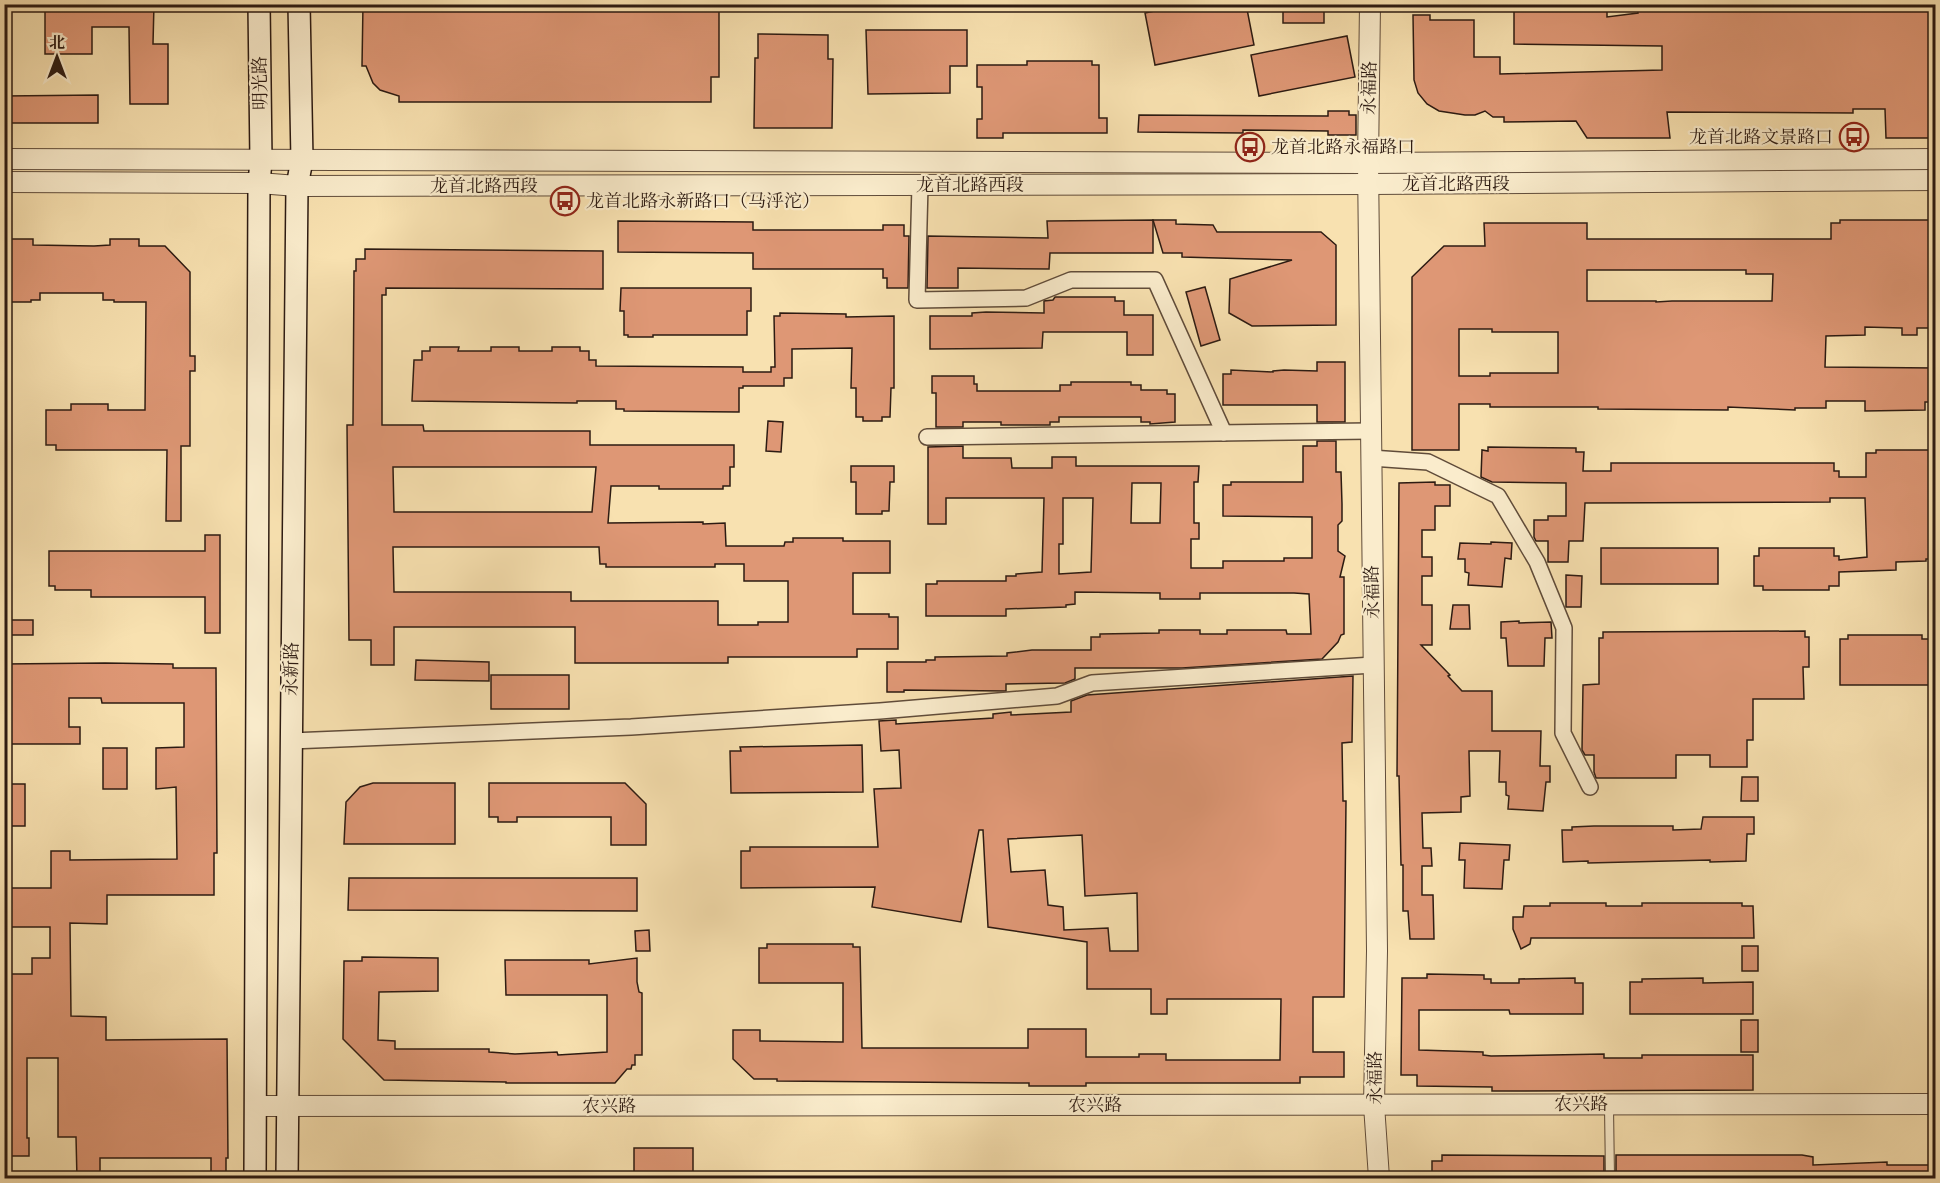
<svg xmlns="http://www.w3.org/2000/svg" width="1940" height="1183" font-family="Vollkorn,'Noto Serif SC',serif">
	<style>
		.building { fill: #de9775; stroke: #2d1b12; stroke-width: 1.5; fill-rule: evenodd }
		.lines { fill: none; stroke-linecap: round; stroke-linejoin: round }
		.service-casing { stroke: #604c3a; stroke-width: 10 }
		.minor-casing { stroke: #604c3a; stroke-width: 18 }
		.tertiary-casing { stroke: #604c3a; stroke-width: 22 }
		.secondary-casing { stroke: #2d1b12; stroke-width: 24 }
		.service { stroke: #faeccc; stroke-width: 8 }
		.minor { stroke: #faeccc; stroke-width: 15 }
		.tertiary { stroke: #faeccc; stroke-width: 20 }
		.secondary { stroke: #faeccc; stroke-width: 21 }
		.labels { text-anchor: middle; stroke-width: 4.5; stroke-linejoin: round; paint-order: stroke }
		.street-label { font-size: 18px; fill: #2d1b12; stroke: #faeccc }
		.poi-label { font-size: 18px; fill: #2d1b12; stroke: #faeccc; text-anchor: start }
	</style>
	<rect width="100%" height="100%" fill="#f8e1b0"/>
	<filter id="stains"><feTurbulence type="fractalNoise" baseFrequency=".00333" numOctaves="4"/><feColorMatrix values="0 0 0 0 .2 0 0 0 0 .09 0 0 0 0 .02 0 0 0 .5 -.17"/></filter>
	<radialGradient id="worn" r=".72"><stop offset=".6" stop-color="#630" stop-opacity="0"/><stop offset="1" stop-color="#630" stop-opacity=".3"/></radialGradient>
	<g class="building">
		<path d="M45 4H154L153 44H168V104H130L129 27H92V54H45Z"/>
		<path d="M363 4H719V77H711V102H399V96L380 90 373 83 366 66H362Z"/>
		<path d="M1187 4H1246L1254 45 1155 65 1145 13Z"/>
		<rect x="1283" y="4" width="41" height="19"/>
		<path d="M1514 4H1607V17L1638 13 1637 4H1654V7L1748 8H1868V4H1935V138H1886L1885 109H1853V113L1667 112 1670 138H1587L1576 121 1504 122V117H1493L1485 111 1475 115H1465L1439 111 1427 104 1418 93 1414 80 1413 15H1430V20H1474V57H1500V74L1662 70V46L1514 44Z"/>
		<path d="M866 30H967V66H950V93L868 94Z"/>
		<path d="M758 34 828 35V59H833L832 128H754L755 58H758Z"/>
		<path d="M1347 36 1355 77 1259 96 1251 55Z"/>
		<path d="M1027 61H1092V65H1099V118H1107V133H1003V138H977V119H982V87H977V65H1027Z"/>
		<path d="M98 95V123H4V96Z"/>
		<path d="M1328 111H1349V115H1356V135H1328V131L1243 130V133L1138 132 1139 115 1328 116Z"/>
		<path d="M1153 220V253H1050L1049 269 958 268V288H927L928 236 1048 238 1047 221Z"/>
		<path d="M1153 220H1176V224L1213 225 1217 232H1321L1336 245V325L1252 326 1229 313 1230 279 1292 260 1182 257V253H1163Z"/>
		<path d="M1840 220H1934L1935 222V328H1917V335H1902V328L1865 327V335L1826 336 1825 367 1935 368V402H1925V410L1865 411V401H1826V408H1795V410L1728 407V410L1598 409V407H1490V404H1459V450H1412V277L1444 246H1485L1484 223H1587V239H1831V223H1840ZM1587 270H1746V274H1773L1772 301H1672L1656 302V301H1587ZM1459 329H1492V332H1558V373H1490V376H1459Z"/>
		<path d="M618 221 753 222V230H883V225H904V236H909L908 288H887V278H883V269H753V253L618 252Z"/>
		<path d="M4 239H33V245L94 246 110 245V239H139V246H165L190 272V356H195V371H190V446H181V521H166L167 450H56V445H46V410H71V404H108V410H145L146 302H114V300H103V293H40V300H31V302H7V300H4Z"/>
		<path d="M365 249 603 251V289L386 288V295H382V425H423L424 431H590V445H734V467H730V486H723V489H659V486H611L608 523 703 522V524L725 523 726 546H784L785 542H793V538H843V541H890V573H853V614H889V617H898V649H857V657H728V663H575V627H394V665H371V640H349L347 425H353L354 271H356V259H365ZM393 467H596L592 512H394ZM393 547H599L600 564H606V567H715V564H744V581H788V622H758V625H718V601H571V592H394Z"/>
		<path d="M1205 287 1220 340 1201 346 1186 292Z"/>
		<path d="M621 288H751V311H747V335H653V337H628V335H624V311H620Z"/>
		<path d="M1055 297H1115V301H1124V315H1153V355H1127V332H1043L1042 348 930 349V316H972V313L986 312 1044 313V301L1053 300Z"/>
		<path d="M780 313 846 314V317L894 316V388H891L890 417H882V421H863V417H856V388H851L852 348 792 349V378H784V386H743V388H739V412L624 411V409H616V401H577V403L412 401 414 360H422V351H430V347H459L458 351H491V347H519V351H552V347H580V351H589V360H596V366L743 367V372H771V367H775L774 316H780Z"/>
		<path d="M1317 362H1345V422H1317V405H1223V374H1231V370L1273 372V371L1284 370 1317 371Z"/>
		<path d="M932 376H974V384H977V391H1060V385H1071V382H1131V385H1141V390H1167V394H1175V422L1150 424V422H1141V417H1059V422H1050V425H1001V422H963V427H936V393H932Z"/>
		<path d="M768 421 783 422 781 452 766 451Z"/>
		<path d="M1317 441H1336V472H1341L1342 504V521L1338 525V551L1345 556 1340 577H1344V634L1341 635 1338 642 1322 659 1182 668H1075V679L1065 683 1006 684V691L904 690V692H887V662H926V660H935V657L1007 656V653L1032 650H1091V637H1100V634L1159 633V630H1200V634H1227V630H1286L1287 634H1311L1309 594 1294 593H1200V599H1160V593L1075 592V604L1066 605V607L1006 609V616H926V584H937V581H1006V576H1016V574L1042 572 1044 498H946V524H928V447L963 446V458H1011L1012 468H1052V457H1076V466H1199L1198 482H1194V523H1199V539H1191V568H1223V561H1284V558H1312V517L1223 516V485H1231V482H1303V446H1317ZM1132 483H1161L1160 523H1131ZM1063 498H1093L1091 572 1059 574V544H1063Z"/>
		<path d="M1488 447 1576 448V452H1584L1583 471H1611V463H1834V471H1839V477H1866V453H1876V450H1935V559H1926V561L1896 562V570L1839 572V586H1829V590H1763V586H1754V556H1759V548H1834V556H1839V560L1867 557 1865 498H1830V502L1585 503 1583 541H1569L1568 562H1548V541H1536L1534 537V520H1548V516H1566V483L1492 482 1481 477 1482 450 1488 451Z"/>
		<path d="M851 466H894V482H890L889 511H882V514H856V482H851Z"/>
		<path d="M1435 482V485H1450V506H1435V530H1422V557H1432V576H1422V605H1432V645H1421L1450 675 1448 676 1462 691H1492V731H1541L1540 766H1550V782H1546L1543 811 1508 809 1509 796 1506 795V782H1499L1500 751H1469L1470 796 1461 797V812L1422 813 1423 848H1431L1432 866H1422V895H1433L1434 939H1410L1408 911H1403V865H1401L1399 776H1397L1399 483Z"/>
		<path d="M205 535H220V633H205V597H91V590H55V586H49V551H205Z"/>
		<path d="M1491 542 1512 543 1511 559 1505 558 1502 587 1468 585 1469 573 1465 572V559H1458L1460 543 1491 544Z"/>
		<rect x="1601" y="548" width="117" height="36"/>
		<path d="M1566 575 1582 576 1581 607H1566Z"/>
		<path d="M1453 605H1469L1470 629H1450Z"/>
		<rect x="4" y="620" width="29" height="15"/>
		<path d="M1519 621V623L1551 622 1552 638H1545L1544 666H1508L1506 638H1501V622Z"/>
		<path d="M1805 631V637H1809V667H1803L1804 699H1753V740H1747V767H1710V755H1676V778H1596L1594 772V755H1585L1582 750 1583 685 1599 684V638H1603V632Z"/>
		<path d="M1848 635H1922V639H1935V685H1840V639H1848Z"/>
		<path d="M416 660 489 662V681L415 680Z"/>
		<path d="M105 663 173 664V668H216L217 853H214V895H107V924L70 923 71 1016 106 1017V1040L227 1039 228 1158H226V1179H211V1158H100V1179H77L76 1137H58V1058H27V1138H29V1156H4V974H32V958H50V927H4V888H51V851H70V860L177 859 176 787 156 789V748L184 747V703H102L101 698H69V727H80V744H4V664Z"/>
		<rect x="491" y="675" width="78" height="34"/>
		<path d="M1353 676 1352 742 1342 743 1343 801H1346L1344 997H1313V1052H1344V1077H1300V1083H1086V1086H1029V1083L777 1081V1079H754L733 1059V1030H760V1041L843 1042V983H759V948H767V944H853V947H860L862 1048H1028V1029H1086V1057H1139V1054H1166V1060H1280L1281 999H1167V1014H1151V989H1087V942L988 927 983 830H979L961 922 872 907 875 887 741 888V851H750V847H878L874 789 901 788 899 750 881 751 879 721 896 720V724L993 718V714L1011 712V715L1071 712V701L1087 695ZM1082 835 1085 896 1137 893 1138 951H1110L1108 928 1064 930 1063 907 1048 905 1045 870 1011 872 1008 839Z"/>
		<path d="M862 745 863 792 731 793 730 751H741L740 747Z"/>
		<rect x="103" y="748" width="24" height="41"/>
		<path d="M1742 777H1758V801H1741Z"/>
		<path d="M373 783H455V844H344L346 802 360 787Z"/>
		<path d="M489 783H625L646 804V845H611V817H517V822H498V817H489Z"/>
		<rect x="4" y="784" width="21" height="42"/>
		<path d="M1703 817H1754V834H1747L1746 861 1710 862V860L1588 863V861L1563 862 1562 830H1572V827L1594 826H1673V830L1701 829Z"/>
		<path d="M1460 843 1510 845 1509 860H1504L1502 889 1464 888 1465 860H1459Z"/>
		<path d="M349 878H637V911L348 910Z"/>
		<path d="M1550 903H1606V906H1642V903H1742V906H1753L1754 938H1531L1530 944 1521 949 1513 929V917H1523L1524 906H1550Z"/>
		<path d="M649 930 650 951H636L635 931Z"/>
		<rect x="1742" y="946" width="16" height="25"/>
		<path d="M362 957 438 958V991L379 992 378 1040 395 1041V1049H489V1052L515 1054 557 1052 558 1055 607 1052V995H506L505 960H589V964L637 958V982L639 992 642 993V1055H635V1065H632L631 1069H627L615 1083H506V1082L384 1080 343 1039 344 961H362Z"/>
		<path d="M1427 974 1484 975V979H1491V983H1519V979L1575 978V983H1583V1014H1510L1509 1010H1419V1050L1483 1052V1055L1491 1056 1604 1054V1058H1642V1055H1753V1090L1509 1091H1492V1087L1417 1086V1075H1401L1402 978H1427Z"/>
		<path d="M1703 978V983L1753 982V1014H1630V982H1642V979Z"/>
		<rect x="1741" y="1020" width="17" height="32"/>
		<rect x="634" y="1148" width="59" height="24"/>
		<path d="M1442 1155 1604 1156V1179H1432V1161H1442Z"/>
		<path d="M1616 1155H1802L1813 1157V1165L1887 1162V1165H1935V1179H1616Z"/>
	</g>
	<g class="lines">
		<g class="service-casing">
			<path id="service" d="M1609 1106 1610 1178"/>
		</g>
		<g class="minor-casing">
			<g id="minor">
				<path d="M920 185 917 300 1026 298 1071 280H1155L1224 433"/>
				<path d="M927 437 1371 431"/>
				<path d="M1371 458 1428 462 1498 496 1537 562 1564 628 1563 733 1590 787"/>
				<path d="M291 741 631 727 880 711 1057 696 1092 683 1373 665"/>
			</g>
		</g>
		<g class="tertiary-casing">
			<g id="tertiary">
				<path d="M1370 4 1368 163 1377 951 1374 1105 1379 1178"/>
				<path d="M4 159 1368 163 1936 159"/>
				<path d="M4 182 259 183 297 186 1370 184 1936 180"/>
				<path d="M255 1106 1936 1104"/>
			</g>
		</g>
		<g class="secondary-casing">
			<g id="secondary">
				<path d="M255 1178 259 183 261 161 259 4"/>
				<path d="M287 1178 297 186 302 160 299 4"/>
			</g>
		</g>
		<use href="#service" class="service"/>
		<use href="#minor" class="minor"/>
		<use href="#tertiary" class="tertiary"/>
		<use href="#secondary" class="secondary"/>
	</g>
	<defs>
		<g id="bus-ring" transform="scale(1.5)"><circle r="9.5" fill="#faeccc" stroke="#8f2418" stroke-width="1.5"/><path d="M-5-6H5V4H4V6H2V4H-2V6H-4V4H-5ZM-3.5-4V0h7V-4ZM-3.5 1.2v1.5H-2V1.2ZM2 1.2v1.5H3.5V1.2Z" fill="#8f2418"/></g>
	</defs>
	<g fill-rule="evenodd">
		<use href="#bus-ring" x="1854" y="137"/>
		<use href="#bus-ring" x="1250" y="147"/>
		<use href="#bus-ring" x="565" y="201"/>
	</g>
	<g class="labels">
		<g class="street-label">
			<text transform="translate(260 83) rotate(-91)" y="6">明光路</text>
			<text transform="translate(1369 88) rotate(-89)" y="6">永福路</text>
			<text x="1456" y="190">龙首北路西段</text>
			<text x="970" y="191">龙首北路西段</text>
			<text x="484" y="192">龙首北路西段</text>
			<text transform="translate(1372 592) rotate(-91)" y="6">永福路</text>
			<text transform="translate(291 669) rotate(-89)" y="6">永新路</text>
			<text transform="translate(1375 1078) rotate(-90)" y="6">永福路</text>
			<text x="1581" y="1110">农兴路</text>
			<text x="1095" y="1111">农兴路</text>
			<text x="609" y="1112">农兴路</text>
		</g>
		<g class="poi-label">
			<text x="1833" y="143" text-anchor="end">龙首北路文景路口</text>
			<text x="1271" y="153">龙首北路永福路口</text>
			<text x="586" y="207">龙首北路永新路口（马泘沱）</text>
		</g>
	</g>
	<rect width="1940" height="1183" fill="none" stroke="#f8e1b0" stroke-width="24"/>
	<rect x="6" y="6" width="1928" height="1171" fill="none" stroke="#2d1b12" stroke-width="3"/>
	<rect x="12" y="12" width="1916" height="1159" fill="none" stroke="#2d1b12" stroke-width="1.5"/>
	<g transform="translate(57 57)" stroke="#faeccc" stroke-width="4.5" paint-order="stroke">
	<path d="M0-4.5L10 22L0 15L-10 22Z" fill="#2d1b12"/>
	<text y="-9" font-size="16" font-weight="bold" text-anchor="middle" fill="#2d1b12">北</text>
	</g>
	<rect width="100%" height="100%" filter="url(#stains)"/>
	<rect width="100%" height="100%" fill="url(#worn)"/>
</svg>
